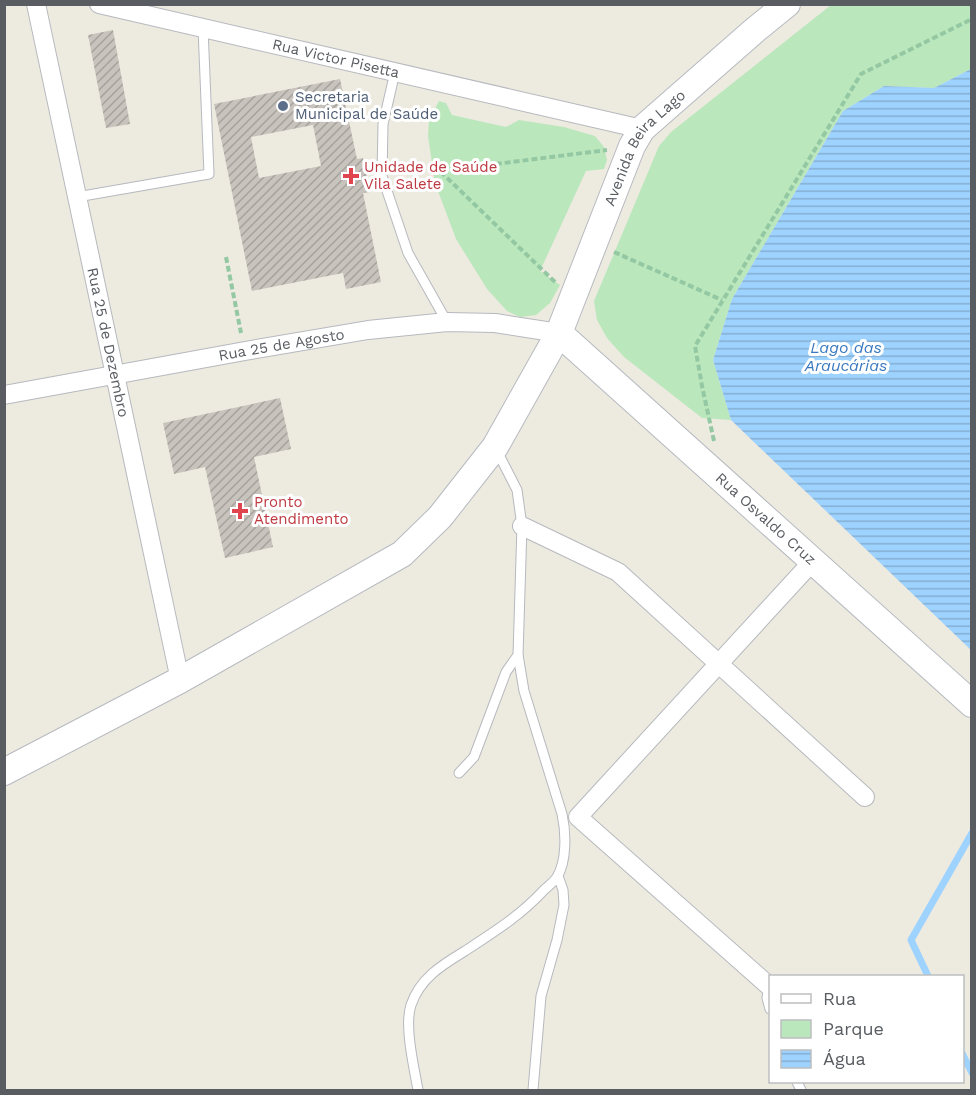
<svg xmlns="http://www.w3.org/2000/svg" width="976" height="1095" font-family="'Work Sans',sans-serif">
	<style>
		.green { fill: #bbe7bc }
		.water { fill: url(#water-rules) }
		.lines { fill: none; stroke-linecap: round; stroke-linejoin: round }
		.stream { stroke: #9ed3ff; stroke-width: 7 }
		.building { fill: url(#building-hatch); fill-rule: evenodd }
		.lane-casing { stroke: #b6b9be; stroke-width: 11 }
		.street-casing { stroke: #b6b9be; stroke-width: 20 }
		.secondary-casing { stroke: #b6bac0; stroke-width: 28 }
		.path { stroke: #93c8a3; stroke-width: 4; stroke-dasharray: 6 3; stroke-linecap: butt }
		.lane { stroke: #fff; stroke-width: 9 }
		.street { stroke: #fff; stroke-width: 18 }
		.secondary { stroke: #fff; stroke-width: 26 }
		.service-dot { fill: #5c6f8a; stroke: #fff; stroke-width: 2 }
		.health-dot { fill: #e0444e; stroke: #fff; stroke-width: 2 }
		.labels { text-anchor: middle; stroke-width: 6; stroke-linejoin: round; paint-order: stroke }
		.street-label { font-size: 15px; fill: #595d62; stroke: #fff }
		.service-label { font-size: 15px; fill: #4e5e75; stroke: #fff; text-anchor: start }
		.health-label { font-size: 15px; fill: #be3a42; stroke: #fff; text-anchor: start }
		.water-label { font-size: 16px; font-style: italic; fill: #3979bf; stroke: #fff }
	</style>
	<defs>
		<pattern id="water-rules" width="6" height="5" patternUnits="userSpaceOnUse" patternTransform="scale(1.5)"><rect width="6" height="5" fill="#9ed3ff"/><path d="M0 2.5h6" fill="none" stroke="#84aed2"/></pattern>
		<pattern id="building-hatch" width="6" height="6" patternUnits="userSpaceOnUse" patternTransform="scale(1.5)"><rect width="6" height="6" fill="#c8c4bd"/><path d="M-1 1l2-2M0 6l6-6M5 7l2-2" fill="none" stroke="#a5a29d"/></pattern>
	</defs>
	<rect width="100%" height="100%" fill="#edeae0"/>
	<g class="green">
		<path d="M831 5H971V69L934 88 884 86 843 111 732 299 713 360 731 420 702 418 624 357 607 338 597 320 594 301 659 146 671 132Z"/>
		<path d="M439 101 446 103 452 115 506 127 519 120 564 127 595 136 604 147 607 160 604 169 586 171 540 271 560 285 550 303 536 315 520 317 507 311 487 289 456 239 435 183 428 136 429 120Z"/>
	</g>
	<path class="water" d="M971 69V650L731 420 713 360 732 299 843 111 884 86 934 88Z"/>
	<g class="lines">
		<g class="stream">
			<path d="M928 976 911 940 972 833"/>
			<path d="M962 1053 972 1073"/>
		</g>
	</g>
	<g class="building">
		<path d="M113 30 130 124 106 128 88 35Z"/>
		<path d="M340 79 357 159 363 158 370 192 363 193 381 282 346 289 343 273 252 291 214 104ZM313 125 321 166 259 178 251 137Z"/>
		<path d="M280 398 291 449 254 457 273 547 225 558 205 467 174 474 163 423Z"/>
	</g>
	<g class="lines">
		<g class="lane-casing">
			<g id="lane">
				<path d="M395 72 383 124 382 176 408 253 447 322"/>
				<path d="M77 197 209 174 203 28"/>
				<path d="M459 773 474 757 506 672 518 655"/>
				<path d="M769 986 767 998 770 1009"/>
				<path d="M797 1082 801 1090"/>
				<path d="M418 1090C414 1067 404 1026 411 1005 420 978 442 965 465 951 494 932 520 916 544 890 548 886 554 882 557 877 567 861 566 832 562 814L524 691 518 655 522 526 517 490 496 449"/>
				<path d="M533 1090 541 996 557 940 564 905 563 890 558 876"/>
			</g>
		</g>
		<g class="street-casing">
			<g id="street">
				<path id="s1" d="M36 4 180 680"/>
				<path id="s2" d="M99 4 642 129"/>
				<path id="s3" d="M4 395 245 351 368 330 447 322 495 323 559 333"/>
				<path d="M522 526 618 572 865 797"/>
				<path d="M769 986 578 817 813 561"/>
			</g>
		</g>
		<g class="secondary-casing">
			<g id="secondary">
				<path id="s4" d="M559 333 972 704"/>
				<path id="s5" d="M4 772 180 680 402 554 440 517 495 447 559 333 632 146 642 129 755 30 787 4"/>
			</g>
		</g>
		<g class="path">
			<path d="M614 252 722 300"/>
			<path d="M226 257 241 333"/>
			<path d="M555 282 440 171 607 150"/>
			<path d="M714 441 702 386 695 346 861 74 972 19"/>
		</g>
		<use href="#lane" class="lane"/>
		<use href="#street" class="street"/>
		<use href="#secondary" class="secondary"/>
	</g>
	<circle class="service-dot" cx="283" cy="106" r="6"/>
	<g class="health-dot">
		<path d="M348 167h6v6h6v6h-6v6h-6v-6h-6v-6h6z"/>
		<path d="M237 502h6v6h6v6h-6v6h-6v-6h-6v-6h6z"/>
	</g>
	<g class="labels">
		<g class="street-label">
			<text dy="5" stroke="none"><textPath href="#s2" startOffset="243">Rua Victor Pisetta</textPath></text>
			<text dy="5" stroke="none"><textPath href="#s5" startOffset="933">Avenida Beira Lago</textPath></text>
			<text dy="5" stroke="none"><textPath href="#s1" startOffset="346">Rua 25 de Dezembro</textPath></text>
			<text dy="5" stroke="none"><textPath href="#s3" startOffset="282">Rua 25 de Agosto</textPath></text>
			<text dy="5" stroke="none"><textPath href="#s4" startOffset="278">Rua Osvaldo Cruz</textPath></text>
		</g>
		<g class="service-label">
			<text x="295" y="102">Secretaria<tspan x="295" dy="17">Municipal de Saúde</tspan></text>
		</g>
		<g class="health-label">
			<text x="364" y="172">Unidade de Saúde<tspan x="364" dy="17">Vila Salete</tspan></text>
			<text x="254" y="507">Pronto<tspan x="254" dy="17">Atendimento</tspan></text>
		</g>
		<g class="water-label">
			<text x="846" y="353">Lago das<tspan x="846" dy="18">Araucárias</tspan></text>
		</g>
	</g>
	<rect width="976" height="1095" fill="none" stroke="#595d62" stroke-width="12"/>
	<rect x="769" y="975" width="195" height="108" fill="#ffffff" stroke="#bdbec0" stroke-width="1.5"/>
	<rect x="781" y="994" width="30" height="9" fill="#ffffff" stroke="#bdbec0" stroke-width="1.5"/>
	<text x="823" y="1005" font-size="18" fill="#595d62">Rua</text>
	<rect x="781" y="1020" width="30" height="18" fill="#bbe7bc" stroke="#bdbec0" stroke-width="1.5"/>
	<text x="823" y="1035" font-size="18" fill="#595d62">Parque</text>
	<rect x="781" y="1050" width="30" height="18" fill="url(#water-rules)" stroke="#bdbec0" stroke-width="1.5"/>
	<text x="823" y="1065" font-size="18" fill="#595d62">Água</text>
</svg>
